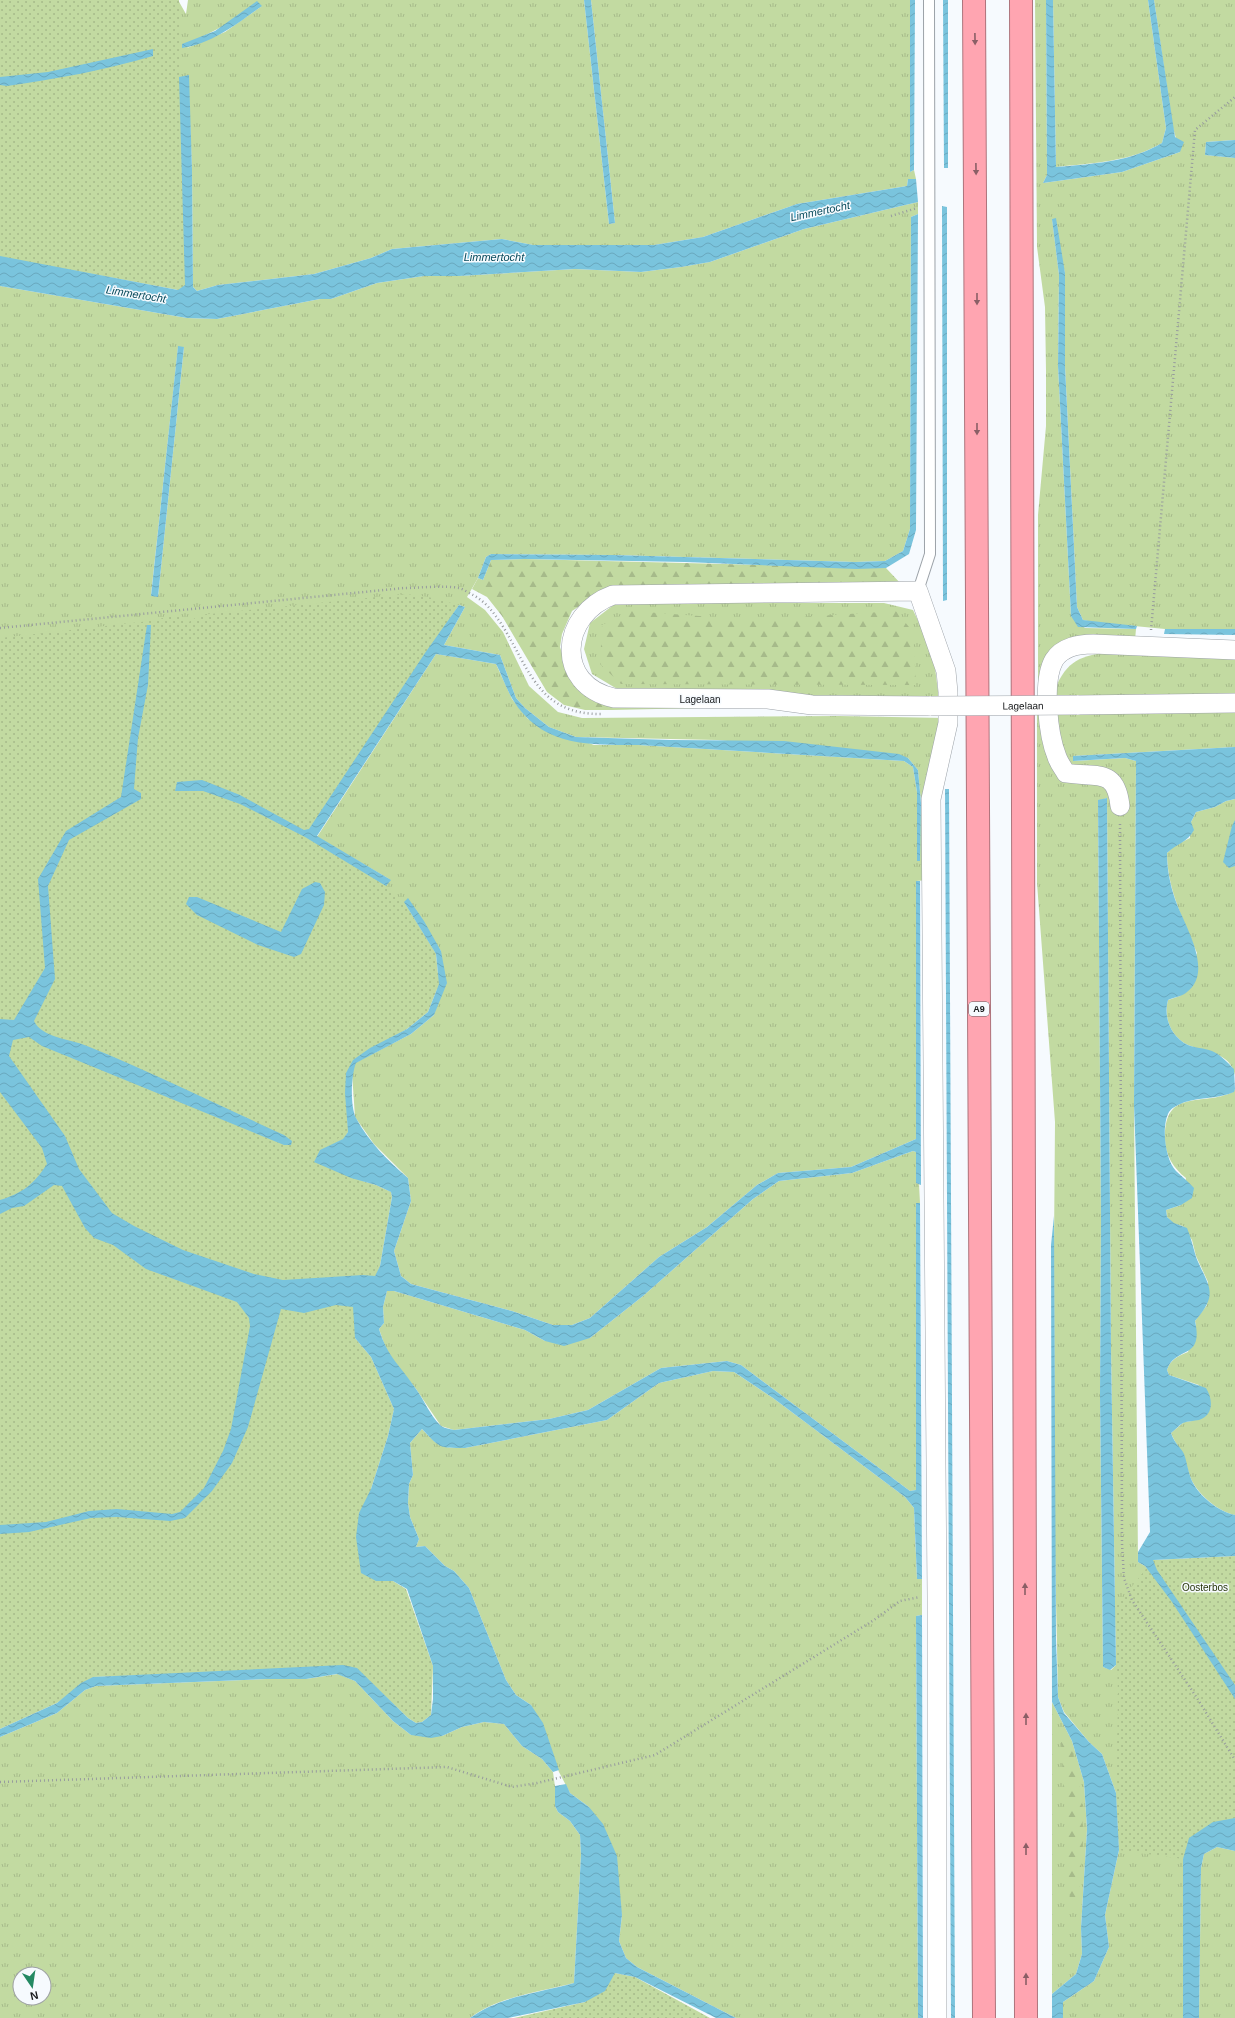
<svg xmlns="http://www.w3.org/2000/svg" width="1235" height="2018" font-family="Helvetica,sans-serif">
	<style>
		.grass { fill: url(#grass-tufts); fill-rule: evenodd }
		.forest { fill: url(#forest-firs) }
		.park { fill: url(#park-dots) }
		.water { fill: url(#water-waves) }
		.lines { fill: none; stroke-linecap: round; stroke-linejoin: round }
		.service-casing { stroke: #9ca2a8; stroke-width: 12 }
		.minor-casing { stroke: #9ca2a8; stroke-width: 20 }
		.motorway-casing { stroke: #ae747c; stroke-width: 24 }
		.path { stroke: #979b9e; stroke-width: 2.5; stroke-dasharray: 1 3; stroke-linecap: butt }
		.service { stroke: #fff; stroke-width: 10 }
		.minor { stroke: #fff; stroke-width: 19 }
		.motorway { stroke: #ffa5b1; stroke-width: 22 }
		.minor-bridge-casing { stroke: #9ca2a8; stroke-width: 20; stroke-linecap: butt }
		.minor-bridge { stroke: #fff; stroke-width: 19 }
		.oneway { fill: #8b5f66 }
		.labels { text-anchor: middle; stroke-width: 3; stroke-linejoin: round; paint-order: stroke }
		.shield { fill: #f6fafe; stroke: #5a5c5f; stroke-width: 1 }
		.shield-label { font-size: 9px; font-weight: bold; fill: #17191b }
		.street-label { font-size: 10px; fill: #17191b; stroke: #f6fafe }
		.park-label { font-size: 10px; fill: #27350a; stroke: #f6fafe }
		.water-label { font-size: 11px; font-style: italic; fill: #074a5b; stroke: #f6fafe }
	</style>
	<defs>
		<pattern id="grass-tufts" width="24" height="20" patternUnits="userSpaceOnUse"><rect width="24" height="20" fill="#c2daa1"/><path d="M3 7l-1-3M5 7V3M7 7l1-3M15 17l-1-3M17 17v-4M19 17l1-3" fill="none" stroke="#a6ba8a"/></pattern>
		<pattern id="forest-firs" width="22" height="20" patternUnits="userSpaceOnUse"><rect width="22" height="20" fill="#c2daa1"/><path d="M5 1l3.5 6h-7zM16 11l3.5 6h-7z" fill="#a6ba8a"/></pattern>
		<pattern id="park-dots" width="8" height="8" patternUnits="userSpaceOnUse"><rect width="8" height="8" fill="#c2daa1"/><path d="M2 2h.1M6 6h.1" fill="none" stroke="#a6ba8a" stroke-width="1.8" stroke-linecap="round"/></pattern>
		<pattern id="water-waves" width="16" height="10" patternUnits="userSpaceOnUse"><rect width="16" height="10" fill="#7ac4dd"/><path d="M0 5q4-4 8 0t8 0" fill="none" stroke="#69a8bd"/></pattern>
	</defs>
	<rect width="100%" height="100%" fill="#f6fafe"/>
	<g class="grass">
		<path d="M0 0H178L186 14 188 0H584L609 224 615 223 591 0H910V172L914 170 916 179H908L907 186 797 204 703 237 654 245H533L502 239 392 249 371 258 314 274 218 285 197 291 193 287 192 169 188 75 185 285 179 290 0 256ZM262 6 225 32 187 48 200 38Z"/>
		<path d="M1035 0H1046L1047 175 1043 183 1122 172 1180 152 1173 128 1154 0H1235V140L1206 142 1205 155 1235 158V629H1165L1093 622 1083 620 1077 607 1065 366V273L1052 218 1059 275 1058 366 1071 616 1085 628 1136 629 1135 640 1075 642 1038 694V515L1046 426V371L1045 307 1037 247Z"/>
		<path d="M1053 0H1148L1166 128 1162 143C1130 162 1092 163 1056 167Z"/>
		<path d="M918 202V214L911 217 910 529 903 551 885 561 855 562 613 555 491 554 486 557 478 578 467 597 485 610 503 632 529 686 558 712 582 718 839 716 945 718 928 880 916 881V1139L851 1167 778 1173 757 1185 707 1227 659 1257 590 1318 572 1325H553L512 1311 411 1284 401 1276 394 1251 411 1201 408 1178 374 1144 355 1117 352 1073 355 1063 411 1034 434 1015 441 951 404 902 436 954 370 1048 346 1073 348 1132 344 1139 334 1144 351 1178 376 1185 391 1192 392 1197 380 1266 376 1276 0 1019V286L187 318 217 319 320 299H331L377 283 424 276H459L575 269 641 272 681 267 710 262 804 229ZM178 347H184L158 597 151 595ZM459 605 465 607 444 645 500 655 516 698 525 708 549 727 576 737 717 740 908 758 918 770 921 803 917 861V792L913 767 904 761 638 745H594L528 719 512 699 496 664 436 654 317 837 391 880 240 804Z"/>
		<path d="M616 603H884L913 610 933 652 939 699 624 693 592 674 584 649 590 623Z"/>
		<path d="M1109 652 1235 658V695H1052C1066 663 1074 657 1109 652Z"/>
		<path d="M1235 712V747L1073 756 1074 761 1125 758 1136 761 1134 1105 1138 1562 1145 1566 1172 1602 1235 1818 1183 1859V2018H1063V2002L1094 1981 1109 1947 1105 1915 1119 1850 1116 1793 1102 1754 1089 1742 1064 1712 1058 1697 1055 1552 1054 1245 1055 1122 1037 883V714ZM1107 798 1111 1349 1116 1665 1111 1670 1103 1667 1100 1396 1101 1219 1098 801Z"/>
		<path d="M1235 799V1075C1230 1052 1205 1052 1188 1045 1171 1037 1163 1017 1168 1000L1180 996 1197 953C1184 921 1167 889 1167 853L1174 846 1190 838 1191 822 1196 812 1215 807 1226 801Z"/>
		<path d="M1235 1089V1515C1219 1512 1200 1496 1192 1481 1188 1472 1186 1461 1181 1452 1178 1445 1174 1441 1171 1433L1184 1422 1192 1421 1199 1385 1169 1375 1167 1370C1170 1360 1178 1356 1188 1352L1196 1325 1195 1321 1207 1305 1208 1282 1196 1256 1192 1240 1183 1226 1174 1224 1167 1217 1166 1210 1181 1205 1186 1178C1174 1169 1165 1155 1165 1139 1164 1087 1202 1107 1233 1092Z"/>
		<path d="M913 1151 916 1152V1183L919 1184 920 1203H916L917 1490 910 1491 741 1365 727 1361 661 1368 588 1410 549 1419 454 1430 441 1426 416 1389 392 1359 385 1346 379 1329 384 1323 383 1307 387 1291H394L525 1330 545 1341 590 1338 643 1296 753 1199 779 1181 852 1173Z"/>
		<path d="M713 1371 734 1372 773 1398 905 1497 914 1508 917 1579H922V1615L916 1616 918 2018H736L637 1967 626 1958 619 1941 622 1915 589 1807 570 1793 559 1772 531 1705 516 1695 506 1680 469 1588 454 1571 445 1566 425 1546 416 1547 419 1539 410 1517 408 1503 409 1484 413 1475 410 1443 422 1429C439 1447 440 1448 465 1448L607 1420 659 1383Z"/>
		<path d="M338 1674 355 1681 393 1721 411 1735 442 1736 462 1727 484 1722 504 1724 522 1746 542 1759 553 1772 556 1794 555 1806 558 1812 570 1821 580 1835 581 1855 574 1983C540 1992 499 1996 470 2018H0V1737L57 1713 85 1690 96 1686 267 1679H306ZM20 1974H44V1998H20Z"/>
		<path d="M1052 1702 1072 1741 1084 1782 1087 1829 1081 1928 1082 1954 1076 1974 1052 1994Z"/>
		<path d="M1217 1847 1235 1851V2018H1199L1201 1868 1204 1854Z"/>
	</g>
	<g class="forest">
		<path d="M525 559 886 568 902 585 602 591 572 611 562 634 560 647 570 677 582 692 745 707 612 710H585L564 705 547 692 502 616 487 597 472 589 478 578 483 580 491 560Z"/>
		<path d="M631 611 754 620 896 611 913 632 916 685 621 684 600 664 602 625Z"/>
		<path d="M1061 1742 1071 1744 1082 1797 1083 1841 1079 1898 1070 1904Z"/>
	</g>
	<g class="park">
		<path d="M0 0H179L185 291 0 257Z"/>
		<path d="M406 594 428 597 459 605 305 837 386 886 404 902 436 954 439 984 428 1012 407 1029 353 1060 345 1093 348 1132 320 1150 314 1162 391 1192V1201L376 1276 355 1338 371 1357 394 1409 388 1436 371 1489 393 1581 406 1589 433 1666 431 1715 422 1722 416 1723 408 1718 356 1668 93 1677 57 1703 0 1729V638L149 621 177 615 187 623 200 615Z"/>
		<path d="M1235 1556V1818L1189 1838 1183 1859 1119 1850 1116 1793 1118 1695 1115 1608 1153 1560Z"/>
		<path d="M615 1973 635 1977 710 2018H514L585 2002Z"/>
	</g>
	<g class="water">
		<path d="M584 0H591L615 223 609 224Z"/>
		<path d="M910 0H915L914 170 910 172Z"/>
		<path d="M943 0H948V168H944Z"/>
		<path d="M1046 0H1053L1056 167C1091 164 1131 162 1162 143L1166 128 1148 0H1154L1175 137 1184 142 1180 152 1122 172 1043 183 1047 175Z"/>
		<path d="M257 1 262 6C238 23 212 44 182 48V44L215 31Z"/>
		<path d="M153 49V56C105 70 57 79 7 86L0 85V77L48 72Z"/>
		<path d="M189 75 192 169 193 287 197 291 218 285 314 274 371 258 392 249 502 239 533 245H654L703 237 797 204 907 186 908 179H916L918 202 804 229 710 262 681 267 641 272 575 269 459 276H424L377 283 331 299H320L217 319 187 318 0 286V256L178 290 185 285 179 77Z"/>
		<path d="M1235 140V158L1205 155 1206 142Z"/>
		<path d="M942 206 947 207V600L943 601Z"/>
		<path d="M918 214 916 530 909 554 886 568 856 569 685 562 525 559 491 560 483 580 478 578 486 557 491 554 613 555 855 562 885 561 903 551 910 529 911 217Z"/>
		<path d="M1056 218 1065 273V366L1077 607 1083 620 1137 626 1136 629 1078 627 1071 616 1058 366 1059 275 1052 219Z"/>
		<path d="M178 346 184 347 158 597 151 596Z"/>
		<path d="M459 605 465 607 444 645 500 655 516 698 525 708 549 727 576 737 671 740 784 741 899 754 908 758 918 770 921 803 920 861H917V792L913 767 904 761 638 745C589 745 542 747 513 700 506 689 502 675 496 664L436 654 317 836 391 880 386 886 305 837 240 804 203 791H175L177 782 202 780 240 795 304 830 309 829 425 653Z"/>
		<path d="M147 625H151L148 685 138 738 134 789 141 793V799L69 840 48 886 55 979 34 1021C42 1038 71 1039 87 1046 154 1073 218 1105 284 1135L292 1141 291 1145H284L42 1046 29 1037 13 1040 9 1056 65 1136 79 1169 112 1213 134 1226 183 1250 254 1274 283 1280 363 1275 375 1276 380 1266 392 1197 391 1192 376 1185 351 1178 314 1162 320 1150 343 1139 348 1132 345 1093 346 1073 353 1060 370 1048 407 1029 428 1012 439 984 436 954 404 902 408 898 424 921 441 951 447 983 434 1015 411 1034 356 1063C351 1075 350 1106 356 1118 368 1141 389 1162 408 1178L411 1201 394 1251 401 1276 411 1284 512 1311 553 1325H572L590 1318 659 1257 707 1227 757 1185 778 1173 851 1167 916 1139V881H920L921 1185 916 1183V1152L913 1151 852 1173 779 1181 753 1199 643 1296 590 1338 564 1346 545 1341 525 1330 394 1291H387L383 1307 384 1323 379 1329C388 1358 400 1365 416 1389 424 1400 430 1415 440 1425 443 1428 450 1429 454 1430L549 1419 588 1410 661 1368 727 1361 741 1365 910 1491 916 1490V1203H920L922 1579H917L914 1508 905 1497 773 1398 734 1372 713 1371 659 1383 607 1420 465 1448C438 1448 440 1448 422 1429L410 1443 413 1475 409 1484 408 1503 410 1517 419 1539 416 1547 425 1546 445 1566 454 1571 469 1588 506 1680 516 1695 531 1705 543 1723 559 1770 553 1772 542 1759 522 1746 504 1724 484 1722 462 1727 442 1736 431 1738 411 1735 393 1721 355 1681 337 1674 306 1679H267L96 1686 85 1690 57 1713 0 1737V1729L57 1703 81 1683 93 1677 343 1665 357 1668 408 1718 416 1723 422 1722 431 1715 433 1699V1666L407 1589 393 1581H376L361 1573 356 1537 359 1513 371 1489 388 1436 394 1409 371 1357 355 1338 353 1307 336 1305 304 1313 281 1309 248 1427 232 1463 212 1491 185 1518 170 1521 117 1517 91 1518 29 1532 0 1534V1525L46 1522 89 1511 117 1509 172 1514 180 1512 204 1488 223 1451 231 1429 250 1326 249 1318 237 1302 146 1269 113 1245 94 1238 85 1228 62 1186 54 1185 24 1206 12 1208 0 1214V1200C23 1193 34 1184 47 1164L42 1148 0 1092V1019L14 1020 45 968 38 879 66 831 121 797Z"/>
		<path d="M1165 629H1235V635L1164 634Z"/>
		<path d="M1235 747V799L1226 801 1215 807 1196 812 1191 822 1194 830C1188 842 1176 844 1167 853 1167 869 1170 884 1175 899 1183 923 1215 971 1187 992 1181 997 1174 997 1168 1000 1163 1017 1171 1037 1188 1045 1195 1048 1204 1048 1212 1051 1220 1054 1228 1063 1234 1069L1235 1089 1234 1092C1218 1099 1201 1097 1185 1102 1180 1104 1172 1107 1169 1112 1161 1126 1165 1159 1176 1171 1182 1177 1189 1182 1194 1188L1192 1198 1181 1205 1166 1210 1167 1217 1174 1223 1187 1228C1191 1237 1193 1247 1196 1257 1208 1286 1220 1293 1195 1321 1204 1361 1175 1345 1167 1370L1169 1375 1206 1388C1213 1399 1214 1415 1199 1420 1194 1421 1188 1421 1183 1423 1179 1425 1175 1430 1171 1433 1175 1445 1181 1447 1184 1454 1187 1462 1188 1472 1192 1481 1199 1496 1219 1512 1235 1515V1556L1153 1560 1157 1570 1235 1685V1699L1172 1602 1145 1566 1138 1562V1552L1150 1532 1134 1105 1136 761 1125 758 1073 761V756Z"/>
		<path d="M945 789H949L955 2018H951Z"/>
		<path d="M1107 798 1111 1349 1116 1665 1110 1670 1103 1667 1100 1396 1101 1219 1098 800Z"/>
		<path d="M1235 820V866L1229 868 1223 862 1232 826Z"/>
		<path d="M315 882 320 883 325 892 324 905 301 954 294 957 258 945 197 915 186 904 189 897H197L281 932 302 889Z"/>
		<path d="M1054 1216 1056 1639 1058 1697 1064 1713 1089 1742 1102 1754 1116 1793 1119 1850 1105 1915 1109 1947 1094 1981 1063 2002V2018H1052V1994L1076 1974 1082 1954 1081 1928 1087 1829 1084 1782 1072 1741 1052 1702 1051 1245Z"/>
		<path d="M922 1615 923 2018H918L916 1616Z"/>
		<path d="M566 1784 570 1793 589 1807 603 1824 617 1856 622 1915 619 1941 626 1958 637 1967 736 2018H716L635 1977 615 1973 605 1991 585 2002 508 2018H470C500 1996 539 1993 574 1983L581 1855 580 1835 570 1821 558 1812 555 1806V1786Z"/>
		<path d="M1235 1818V1851L1217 1847 1204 1854 1201 1868 1199 2018H1183V1859L1189 1838 1213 1822Z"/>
	</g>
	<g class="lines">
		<g class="service-casing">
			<path id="service" d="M918 591 930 554 929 0"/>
		</g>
		<g class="minor-casing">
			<g id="minor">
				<path d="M1077 705 1235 703"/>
				<path d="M931 706 812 705 768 699 614 698C554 685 560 614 613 595L918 591 946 671 948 692V723L931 799 937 1597V2018"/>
				<path d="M1120 806C1116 767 1096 778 1066 773 1063 768 1059 763 1057 757 1048 735 1042 681 1054 660 1062 647 1080 644 1093 644L1235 650"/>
			</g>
		</g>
		<g class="motorway-casing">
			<g id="motorway">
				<path d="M974 0 984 2018"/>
				<path d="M1021 0 1026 2018"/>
			</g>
		</g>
		<g class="path">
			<path d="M891 216 917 208"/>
			<path d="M0 628 404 588C419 588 445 585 459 588 463 589 469 593 473 595 486 602 494 613 502 625 530 670 539 715 602 714"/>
			<path d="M1151 630 1195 130 1235 97"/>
			<path d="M1120 824 1122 1544 1124 1578 1132 1600 1197 1698 1235 1760"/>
			<path d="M0 1782 447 1767 512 1787 537 1783 655 1755 874 1620 900 1601 920 1597"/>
		</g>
		<use href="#service" class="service"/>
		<use href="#minor" class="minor"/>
		<use href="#motorway" class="motorway"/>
		<g class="minor-bridge-casing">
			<g id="minor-bridge">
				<path id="s1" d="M931 706 1077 705"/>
			</g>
		</g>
		<use href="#minor-bridge" class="minor-bridge"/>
	</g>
	<defs><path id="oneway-solid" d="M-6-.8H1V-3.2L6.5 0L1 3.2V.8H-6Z"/></defs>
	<g class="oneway">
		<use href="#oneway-solid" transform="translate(975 39) rotate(89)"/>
		<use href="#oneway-solid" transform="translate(976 169) rotate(89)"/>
		<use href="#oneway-solid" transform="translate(977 299) rotate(90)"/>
		<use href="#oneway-solid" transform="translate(977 429) rotate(90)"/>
		<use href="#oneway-solid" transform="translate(1025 1589) rotate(-90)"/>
		<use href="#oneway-solid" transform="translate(1026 1719) rotate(-90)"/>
		<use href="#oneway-solid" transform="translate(1026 1849) rotate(-90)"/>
		<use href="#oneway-solid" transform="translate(1026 1979) rotate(-90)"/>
	</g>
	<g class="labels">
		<rect class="shield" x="969" y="1002" width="20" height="14" rx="3"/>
		<g class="shield-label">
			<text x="979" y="1012">A9</text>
		</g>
		<g class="street-label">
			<text x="700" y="703">Lagelaan</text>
			<text dy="4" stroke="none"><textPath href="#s1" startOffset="92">Lagelaan</textPath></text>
		</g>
		<g class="park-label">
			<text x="1205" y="1591">Oosterbos</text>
		</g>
		<g class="water-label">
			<text transform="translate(820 211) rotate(-12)" y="4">Limmertocht</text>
			<text x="494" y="261">Limmertocht</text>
			<text transform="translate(136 294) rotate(9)" y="4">Limmertocht</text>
		</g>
	</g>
	<g transform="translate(32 1986) rotate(167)"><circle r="19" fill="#f6fafe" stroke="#9da0a3"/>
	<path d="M0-3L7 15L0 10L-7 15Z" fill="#248963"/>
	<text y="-6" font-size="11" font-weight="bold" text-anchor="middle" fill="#17191b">N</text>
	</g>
</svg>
